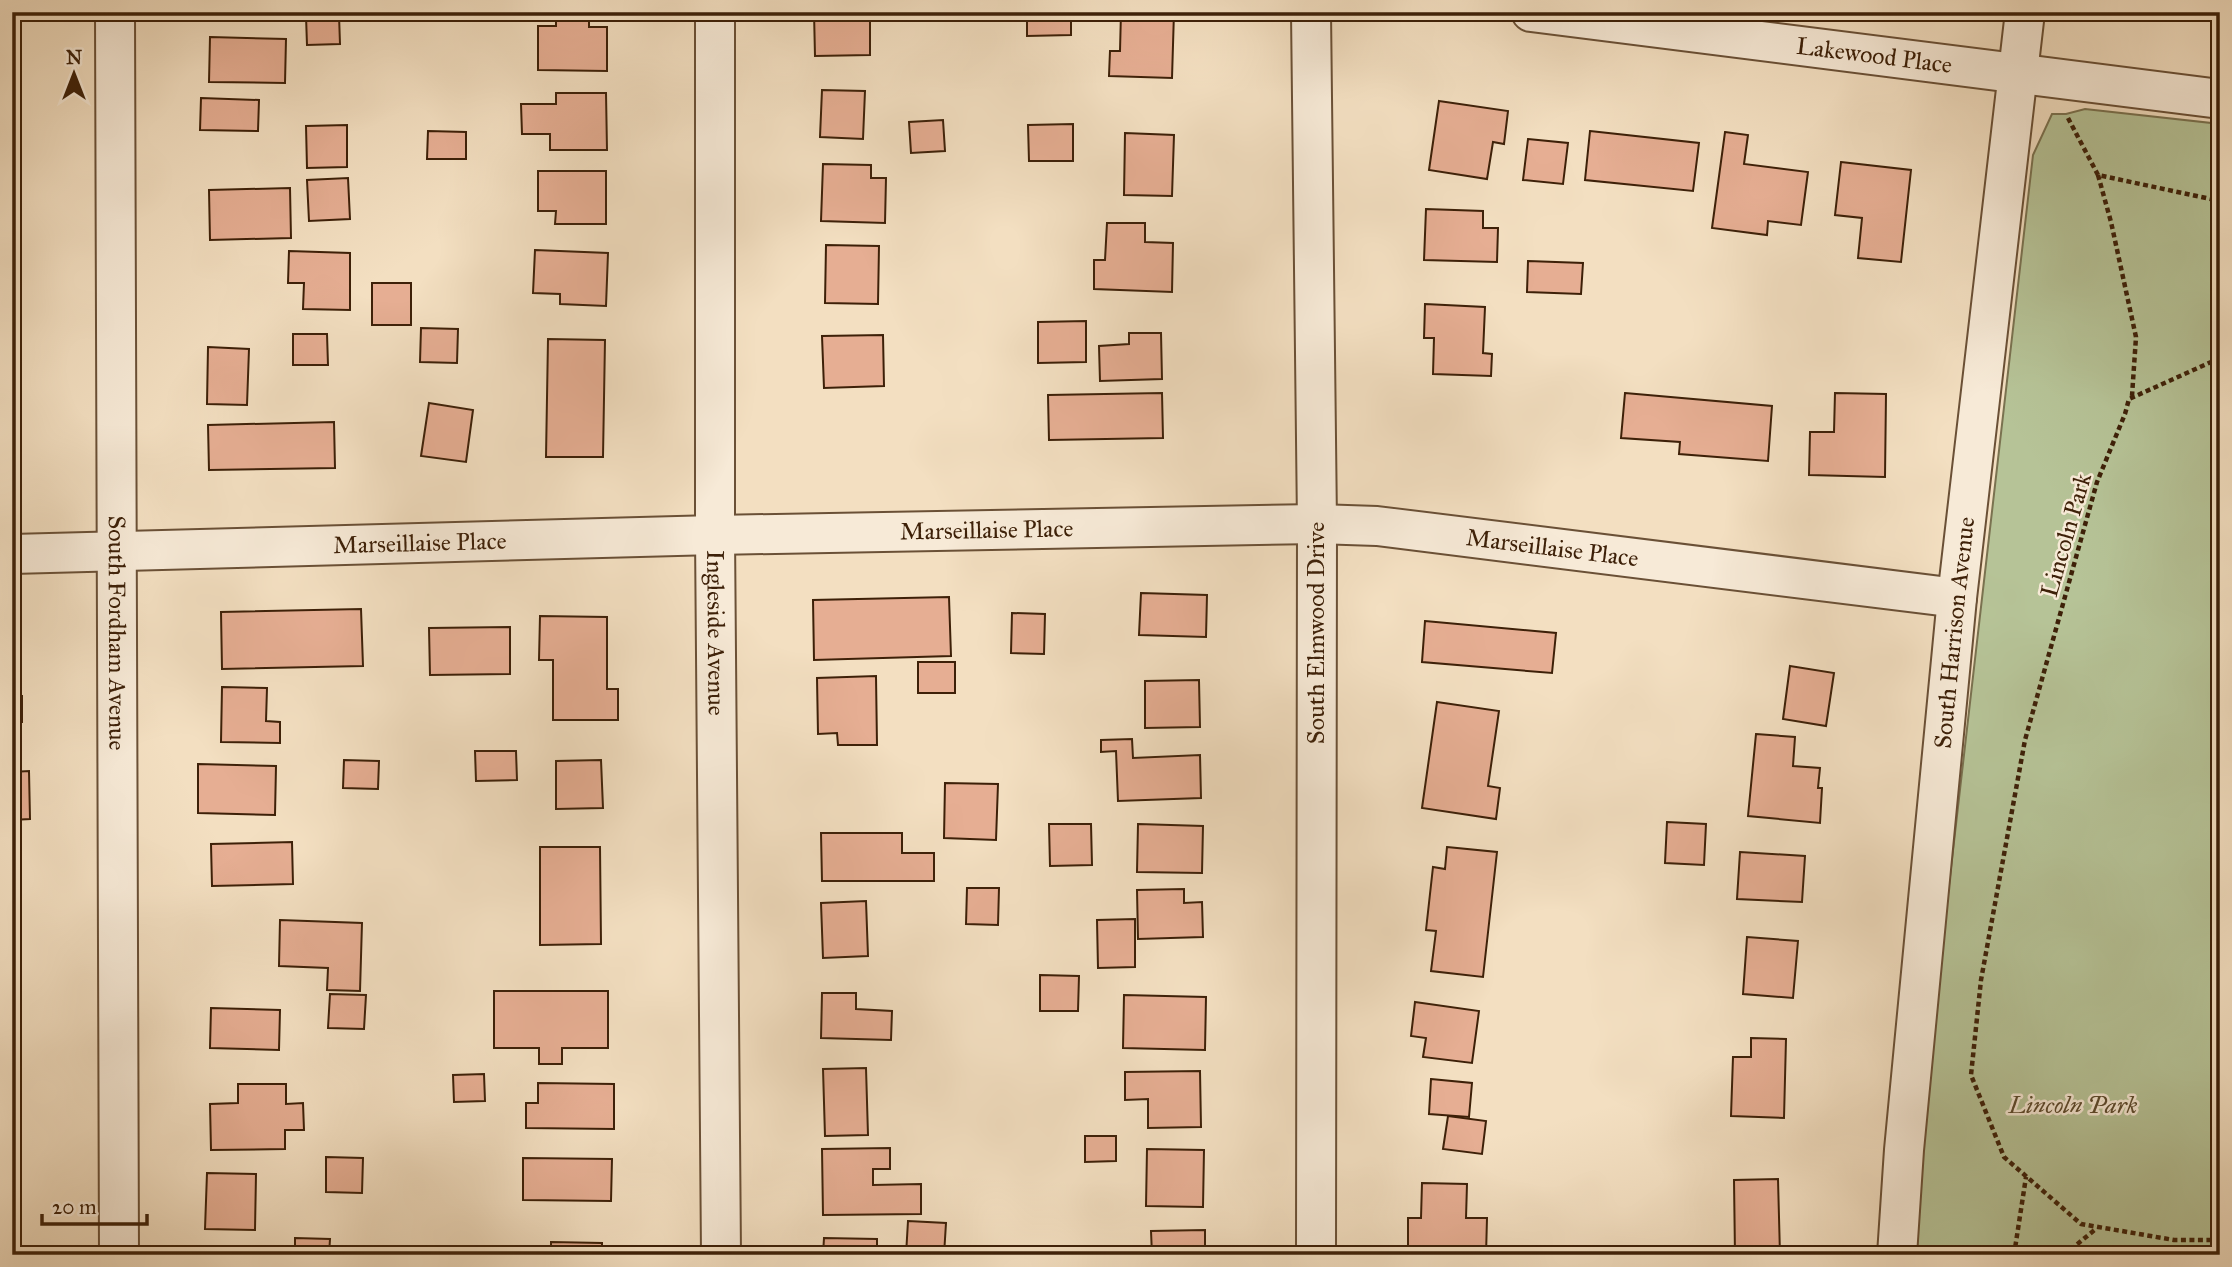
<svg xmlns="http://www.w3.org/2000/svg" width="2232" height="1267" font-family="'IM FELL Great Primer',serif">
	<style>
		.green { fill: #b6c397; stroke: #7a7250; stroke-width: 2 }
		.building { fill: #e6ae93; stroke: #3d2008; stroke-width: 2 }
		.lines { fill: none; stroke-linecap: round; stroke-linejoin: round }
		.minor-casing { stroke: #6a5036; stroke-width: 42 }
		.path { stroke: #3d2008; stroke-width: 4.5; stroke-dasharray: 5 3.5; stroke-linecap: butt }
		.minor { stroke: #f7ead7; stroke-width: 38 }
		.labels { text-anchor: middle; stroke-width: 5; stroke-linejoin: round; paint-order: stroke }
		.street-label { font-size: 24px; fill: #3d2008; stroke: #f7ead7 }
		.park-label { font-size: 24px; font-style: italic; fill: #5b492c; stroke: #f7ead7 }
	</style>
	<rect width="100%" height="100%" fill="#f3dfc1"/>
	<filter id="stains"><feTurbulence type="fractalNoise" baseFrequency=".00286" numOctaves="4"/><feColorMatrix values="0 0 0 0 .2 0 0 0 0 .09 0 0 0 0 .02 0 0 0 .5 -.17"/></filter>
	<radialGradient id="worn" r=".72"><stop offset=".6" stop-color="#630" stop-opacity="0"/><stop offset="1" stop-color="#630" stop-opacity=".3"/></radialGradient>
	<path class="green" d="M2085 109 2220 124V1255H1913L1916 1172 2033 155 2052 114H2066Z"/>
	<g class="building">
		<path d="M556 12H589V27H607V71L538 70V26H556Z"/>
		<path d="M814 12H870V55L815 56Z"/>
		<path d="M1027 12H1071V35L1027 36Z"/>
		<path d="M1121 12H1174L1172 78 1109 76 1110 51H1120Z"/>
		<path d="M339 15 340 44 307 45 306 16Z"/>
		<path d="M210 37 286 39 285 83 209 82Z"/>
		<path d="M822 90 865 91 863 139 820 137Z"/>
		<path d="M556 93H606L607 150H550V134H522L521 104H556Z"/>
		<path d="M201 98 259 100 258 131 200 130Z"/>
		<path d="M1439 101 1508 111 1504 144 1493 142 1487 179 1429 170Z"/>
		<path d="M943 120 945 151 911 153 909 122Z"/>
		<path d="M1073 124V161H1029L1028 125Z"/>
		<path d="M347 125V167L307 168 306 126Z"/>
		<path d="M428 131 466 132V159H427Z"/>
		<path d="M1590 131 1699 143 1693 191 1585 180Z"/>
		<path d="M1725 132 1748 135 1744 164 1808 172 1801 225 1768 221 1767 235 1712 228Z"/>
		<path d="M1125 133 1174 135 1172 196 1124 195Z"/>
		<path d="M1528 139 1568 143 1563 184 1523 180Z"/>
		<path d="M1841 162 1911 170 1901 262 1858 258 1862 218 1835 215Z"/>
		<path d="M823 164 871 165V178H886L885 223 821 221Z"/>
		<path d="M538 171H606V224H555L556 211H538Z"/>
		<path d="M348 178 350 219 309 221 307 180Z"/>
		<path d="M290 188 291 238 210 240 209 190Z"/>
		<path d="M1426 209 1483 211V228H1498L1497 262 1424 260Z"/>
		<path d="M1107 223H1145V242L1173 243 1172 292 1094 289V260H1105Z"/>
		<path d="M826 245 879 246 878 304 825 303Z"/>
		<path d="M535 250 608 253 606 306 560 304V294L533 293Z"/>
		<path d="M289 251 350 253V310L303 309 304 283H288Z"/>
		<path d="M1528 261 1583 263 1581 294 1527 292Z"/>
		<rect x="372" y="283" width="39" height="42"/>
		<path d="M1425 304 1485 307 1483 353 1492 354 1491 376 1433 374 1434 338H1424Z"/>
		<path d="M1086 321V362L1038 363V322Z"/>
		<path d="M421 328 458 329 457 363 420 362Z"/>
		<path d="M1129 333H1161L1162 379 1100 381 1099 346 1129 344Z"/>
		<path d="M293 334H327L328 365H293Z"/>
		<path d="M883 335 884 386 824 388 822 336Z"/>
		<path d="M548 339 605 340 603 457H546Z"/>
		<path d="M208 347 249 349 247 405 207 404Z"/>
		<path d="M1162 393 1163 438 1049 440 1048 395Z"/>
		<path d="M1625 393 1772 406 1768 461 1679 454 1680 442 1621 438Z"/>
		<path d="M1835 393 1886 394 1885 477 1809 475 1810 432H1834Z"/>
		<path d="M429 403 473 410 466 462 421 456Z"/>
		<path d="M334 422 335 468 209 470 208 425Z"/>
		<path d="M12 425H17L19 474H12Z"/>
		<path d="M1141 593 1207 595 1206 637 1139 635Z"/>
		<path d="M949 597 951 656 814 660 813 600Z"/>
		<path d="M361 609 363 666 222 669 221 612Z"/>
		<path d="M1012 613 1045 614 1044 654 1011 653Z"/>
		<path d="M540 616 607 617V689H618V720H553V660H539Z"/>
		<path d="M1425 621 1556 633 1552 673 1422 662Z"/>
		<path d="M510 627V674L430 675 429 628Z"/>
		<rect x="918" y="662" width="37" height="31"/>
		<path d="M1790 666 1834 673 1826 726 1783 719Z"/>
		<path d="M876 676 877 745H838L837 733 818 734 817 678Z"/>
		<path d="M1199 680 1200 727 1145 728V681Z"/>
		<path d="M222 687 267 688 266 721 280 722V743L221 742Z"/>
		<rect x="12" y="696" width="10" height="26"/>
		<path d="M1437 702 1499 711 1488 786 1500 788 1496 819 1422 808Z"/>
		<path d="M1756 734 1795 737 1793 766 1820 768 1818 788H1822L1820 823 1748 816Z"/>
		<path d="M1132 739 1133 758 1200 755 1201 798 1118 801 1116 751 1101 752V740Z"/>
		<path d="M475 751H516L517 780 476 781Z"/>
		<path d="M344 760 379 761 378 789 343 788Z"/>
		<path d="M601 760 603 808 556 809V761Z"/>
		<path d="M198 764 276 766 275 815 198 813Z"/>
		<path d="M29 771 30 819 12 820V772Z"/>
		<path d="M945 783 998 784 996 840 944 838Z"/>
		<path d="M1667 822 1706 824 1704 865 1665 863Z"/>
		<path d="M1049 824H1091L1092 865 1050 866Z"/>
		<path d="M1138 824 1203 826 1202 873 1137 872Z"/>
		<path d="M821 833H902V853H934V881H822Z"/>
		<path d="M292 842 293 884 212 886 211 844Z"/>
		<path d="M540 847H600L601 944 540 945Z"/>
		<path d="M1447 847 1497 852 1483 977 1431 971 1436 931 1426 930 1433 867 1445 869Z"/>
		<path d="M1740 852 1805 856 1802 902 1737 899Z"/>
		<path d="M967 888H999L998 925 966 924Z"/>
		<path d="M1184 889V903L1202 902 1203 937 1138 939 1137 890Z"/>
		<path d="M866 901 868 956 823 958 821 903Z"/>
		<path d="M1135 919V967L1098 968 1097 920Z"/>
		<path d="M280 920 362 923 360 991 327 990 328 968 279 966Z"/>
		<path d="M1747 937 1798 941 1793 998 1743 994Z"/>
		<path d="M1040 975 1079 976 1078 1011H1040Z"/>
		<path d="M494 991H608V1048H562V1064H539V1048H494Z"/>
		<path d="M822 993H856V1009L892 1011 891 1040 821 1038Z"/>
		<path d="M330 994 366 995 364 1029 328 1028Z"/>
		<path d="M1124 995 1206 997 1205 1050 1123 1048Z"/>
		<path d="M1415 1002 1479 1011 1472 1063 1423 1057 1426 1038 1411 1036Z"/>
		<path d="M211 1008 280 1010 279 1050 210 1048Z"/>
		<path d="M12 1017H16L15 1075H12Z"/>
		<path d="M1751 1038 1786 1039 1784 1118 1731 1116 1733 1057H1751Z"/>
		<path d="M866 1068 868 1135 825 1136 823 1069Z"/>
		<path d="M1200 1071 1201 1127 1148 1128V1099L1125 1100V1072Z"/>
		<path d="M484 1074 485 1101 454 1102 453 1075Z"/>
		<path d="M1431 1079 1472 1083 1469 1117 1429 1114Z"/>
		<path d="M538 1083 614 1084V1129L526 1128V1103H538Z"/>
		<path d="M238 1084H286V1104L303 1103 304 1130H285V1149L211 1150 210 1104 238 1103Z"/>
		<path d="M12 1100H14L16 1152H12Z"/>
		<path d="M1448 1116 1486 1121 1482 1154 1443 1149Z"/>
		<path d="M1085 1136H1116V1161L1085 1162Z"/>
		<path d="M890 1148V1169H873V1185L921 1184V1214L823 1215 822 1149Z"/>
		<path d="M1147 1149 1204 1150 1203 1207 1146 1206Z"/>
		<path d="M326 1157 363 1158 362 1193 326 1192Z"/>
		<path d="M523 1158 612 1159 611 1201 523 1200Z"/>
		<path d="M207 1173 256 1174 255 1230 205 1229Z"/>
		<rect x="12" y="1177" width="3" height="61"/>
		<path d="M1778 1179 1780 1255H1735L1734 1180Z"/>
		<path d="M1422 1183 1467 1184 1466 1218H1487L1486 1255H1408V1218H1421Z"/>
		<path d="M908 1221 946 1223 944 1255H906Z"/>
		<path d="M1205 1230V1255H1152L1151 1231Z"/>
		<path d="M295 1238 330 1239 329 1255H295Z"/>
		<path d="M824 1238 877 1239V1255H823Z"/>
		<path d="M551 1242 602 1243V1255H551Z"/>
		<rect x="209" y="1253" width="48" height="2"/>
	</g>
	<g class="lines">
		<g class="minor-casing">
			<g id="minor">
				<path id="s1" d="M115 12 119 1255"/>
				<path id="s2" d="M715 12V535L721 1255"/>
				<path d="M1311 12 1317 524 1316 1255"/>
				<path id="s3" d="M1531 12 2220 99"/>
				<path id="s4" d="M12 554 715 535 1317 524 1377 526 1957 598"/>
				<path id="s5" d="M1897 1255 1904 1150 1957 598 2025 12"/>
			</g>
		</g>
		<g class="path">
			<path d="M2068 118 2098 175 2220 201"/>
			<path d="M2098 175 2111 222 2136 337 2132 396"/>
			<path d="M2220 358 2129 399 2125 414 2097 482 2025 740 1981 980 1971 1075 2004 1157 2081 1224 2174 1240H2220"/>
			<path d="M2014 1255 2026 1177"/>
			<path d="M2064 1255 2097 1228"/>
		</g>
		<use href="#minor" class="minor"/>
	</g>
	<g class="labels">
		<g class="street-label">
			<text dy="8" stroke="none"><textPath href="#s3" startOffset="346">Lakewood Place</textPath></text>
			<text dy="8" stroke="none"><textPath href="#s4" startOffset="975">Marseillaise Place</textPath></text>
			<text transform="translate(2066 535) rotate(-74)" y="8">Lincoln Park</text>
			<text dy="8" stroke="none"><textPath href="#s4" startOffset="408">Marseillaise Place</textPath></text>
			<text dy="8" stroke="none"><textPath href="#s4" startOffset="1542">Marseillaise Place</textPath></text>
			<text transform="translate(1316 633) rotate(-90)" y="8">South Elmwood Drive</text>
			<text dy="8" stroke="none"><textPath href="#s5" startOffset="625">South Harrison Avenue</textPath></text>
			<text dy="8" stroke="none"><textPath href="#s1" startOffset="621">South Fordham Avenue</textPath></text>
			<text dy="8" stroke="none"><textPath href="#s2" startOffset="621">Ingleside Avenue</textPath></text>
		</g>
		<g class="park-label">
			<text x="2073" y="1113">Lincoln Park</text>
		</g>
	</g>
	<rect width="2232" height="1267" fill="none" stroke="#f3dfc1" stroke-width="42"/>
	<rect x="14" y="14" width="2204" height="1239" fill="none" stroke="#3d2008" stroke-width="3.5"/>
	<rect x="21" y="21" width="2190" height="1225" fill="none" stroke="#3d2008" stroke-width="2"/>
	<g transform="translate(74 74)" stroke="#f7ead7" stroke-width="5" paint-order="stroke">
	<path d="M0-5L12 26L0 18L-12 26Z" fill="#3d2008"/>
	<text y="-10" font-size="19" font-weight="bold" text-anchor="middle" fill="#3d2008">N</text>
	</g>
	<path d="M42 1214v10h105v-10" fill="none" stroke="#3d2008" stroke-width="3.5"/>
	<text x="52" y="1214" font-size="21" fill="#3d2008" stroke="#f7ead7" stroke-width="5" paint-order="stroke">20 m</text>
	<rect width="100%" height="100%" filter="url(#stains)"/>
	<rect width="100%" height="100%" fill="url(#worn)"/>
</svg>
